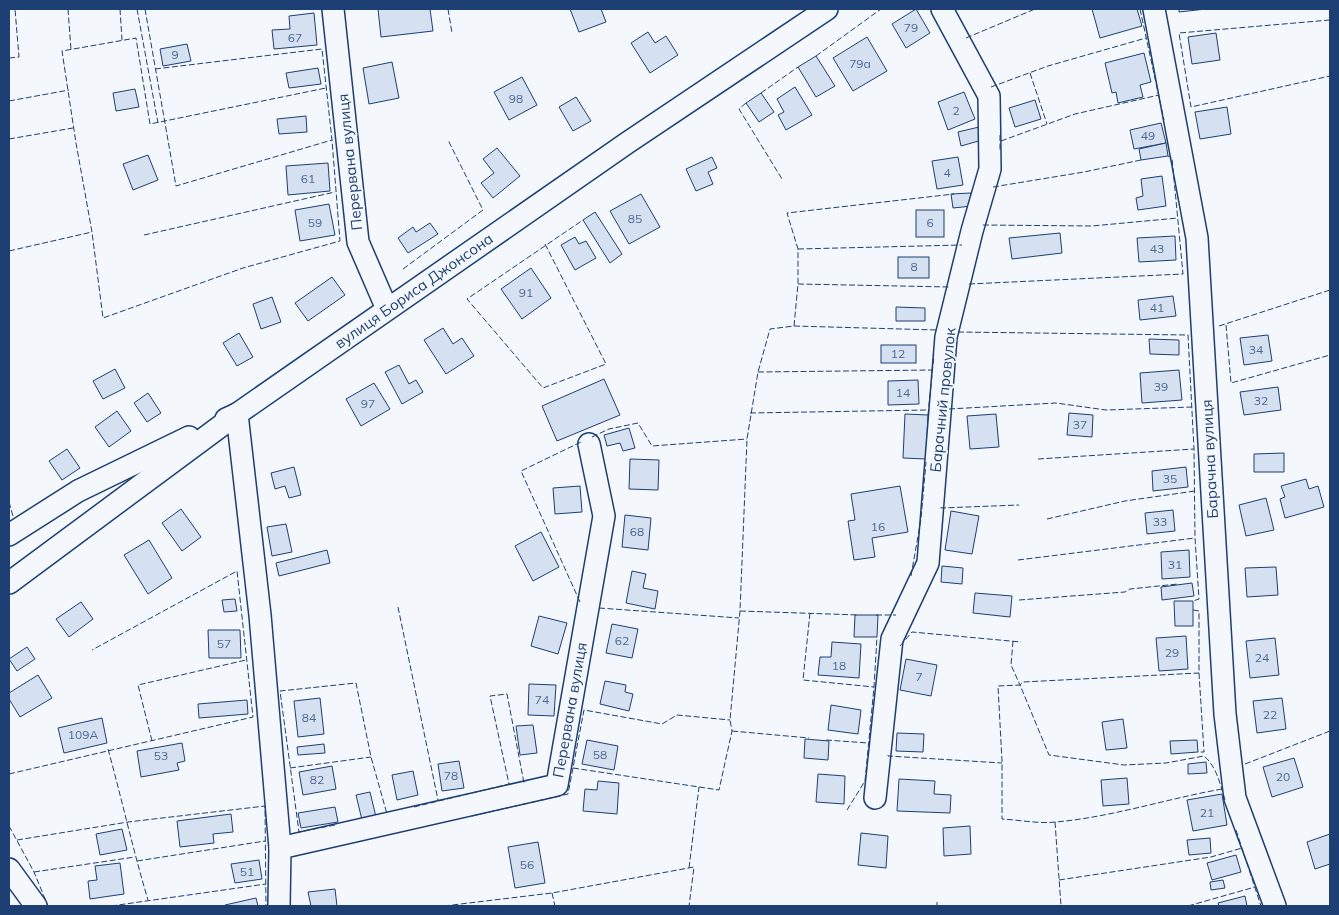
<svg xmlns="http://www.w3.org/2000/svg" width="1339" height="915" font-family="Mulish,sans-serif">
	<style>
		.building { fill: #d5e0f0; stroke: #1d3f73 }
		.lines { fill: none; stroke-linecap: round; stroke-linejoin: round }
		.street-casing { stroke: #1d3f73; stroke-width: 24 }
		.street { stroke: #f4f7fb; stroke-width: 21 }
		.fence { stroke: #1d3f73; stroke-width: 1; stroke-dasharray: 6 2.5; stroke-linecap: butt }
		.labels { text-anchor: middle; stroke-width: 4; stroke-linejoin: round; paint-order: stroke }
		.number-label { font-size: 12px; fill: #4b6792 }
		.street-label { font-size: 15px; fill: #1d3f73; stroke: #f4f7fb }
	</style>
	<rect width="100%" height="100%" fill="#f4f7fb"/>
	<g class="building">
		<path d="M378 9H430L433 31 381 37Z"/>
		<path d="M570 9H601L606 22 579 32Z"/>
		<path d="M916 9 930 33 906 48 892 24Z"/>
		<path d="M1092 9H1137L1142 26 1100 38Z"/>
		<path d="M1179 9H1206L1179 12Z"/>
		<path d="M314 13 317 45 274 49 272 30 290 29 289 16Z"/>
		<path d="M648 32 655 43 666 36 678 55 650 73 631 43Z"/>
		<path d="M1216 33 1220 60 1192 64 1188 37Z"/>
		<path d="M867 37 887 71 853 91 833 58Z"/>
		<path d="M187 44 191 61 163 66 160 49Z"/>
		<path d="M1144 53 1151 82 1140 85 1143 97 1118 103 1116 92 1112 93 1105 63Z"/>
		<path d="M816 56 835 86 816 97 798 67Z"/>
		<path d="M392 62 399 98 369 104 363 68Z"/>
		<path d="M318 68 321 84 289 88 286 73Z"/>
		<path d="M522 77 537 105 509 120 494 92Z"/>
		<path d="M795 87 812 115 786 130 778 115 784 112 777 99Z"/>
		<path d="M135 89 139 107 116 111 113 93Z"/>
		<path d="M964 92 975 119 948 130 938 102Z"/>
		<path d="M761 93 774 112 759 122 746 103Z"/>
		<path d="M576 97 591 121 573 131 559 107Z"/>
		<path d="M1035 100 1041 119 1015 127 1009 108Z"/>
		<path d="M1227 107 1231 134 1200 139 1195 112Z"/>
		<path d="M306 116 307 132 279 134 277 119Z"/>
		<path d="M1161 123 1166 143 1134 149 1130 130Z"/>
		<path d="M979 127 982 140 961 146 958 132Z"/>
		<path d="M1166 143 1168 156 1141 160 1139 149Z"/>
		<path d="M497 148 520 176 493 198 481 183 494 173 483 159Z"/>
		<path d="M148 155 158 180 133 190 123 164Z"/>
		<path d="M712 157 717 168 708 172 713 184 696 191 686 169Z"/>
		<path d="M958 157 963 185 937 189 932 161Z"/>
		<path d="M328 163 330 191 288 195 286 166Z"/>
		<path d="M1162 176 1166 206 1138 210 1136 198 1143 196 1141 179Z"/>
		<path d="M971 193 972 206 953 208 951 194Z"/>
		<path d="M641 194 660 227 629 244 610 211Z"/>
		<path d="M329 204 335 235 300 241 295 210Z"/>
		<rect x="916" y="210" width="28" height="27"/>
		<path d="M595 212 622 254 610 263 583 220Z"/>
		<path d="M430 223 438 234 408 253 398 238 413 227 416 232Z"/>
		<path d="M1060 233 1062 253 1012 259 1009 238Z"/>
		<path d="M1175 236 1176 260 1139 262 1137 238Z"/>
		<path d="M575 237 579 244 586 241 596 258 575 270 561 245Z"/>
		<rect x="898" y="257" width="31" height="21"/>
		<path d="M531 268 551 298 522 319 501 289Z"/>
		<path d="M332 277 345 295 308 321 295 303Z"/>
		<path d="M1173 296 1176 316 1140 320 1138 300Z"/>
		<path d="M272 297 281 322 261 329 253 304Z"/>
		<path d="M896 307 925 308V321H896Z"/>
		<path d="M443 328 453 344 462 338 474 356 446 374 424 340Z"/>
		<path d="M239 333 253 357 237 366 223 343Z"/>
		<path d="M1268 335 1272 361 1244 365 1240 338Z"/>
		<path d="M1149 339 1179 340V355L1150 354Z"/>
		<rect x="881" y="345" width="35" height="18"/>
		<path d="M399 365 409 384 416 380 423 392 402 404 385 372Z"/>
		<path d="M115 369 125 388 103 399 93 381Z"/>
		<path d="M1179 370 1182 400 1142 403 1140 373Z"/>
		<path d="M604 379 620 415 557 441 542 406Z"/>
		<path d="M918 380 919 404 888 405V381Z"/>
		<path d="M374 383 390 409 361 426 346 399Z"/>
		<path d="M1278 387 1281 410 1244 415 1240 392Z"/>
		<path d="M148 393 161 413 147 422 134 403Z"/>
		<path d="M117 411 131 431 109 447 95 427Z"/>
		<path d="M1069 413 1093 415 1092 437 1067 435Z"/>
		<path d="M905 414 928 415 926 459 903 458Z"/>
		<path d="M996 414 999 447 970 449 967 416Z"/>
		<path d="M629 428 635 448 623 451 620 443 607 446 604 435Z"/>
		<path d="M67 449 80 468 62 480 49 461Z"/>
		<path d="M1284 453V472H1254V454Z"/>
		<path d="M630 459 659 460 658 490 629 489Z"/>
		<path d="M294 467 301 495 289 498 285 486 275 489 271 473Z"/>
		<path d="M1186 467 1188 487 1153 491 1152 471Z"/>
		<path d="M1306 479 1309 489 1318 486 1324 507 1285 518 1280 499 1285 497 1281 486Z"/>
		<path d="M580 486 582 512 555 514 553 488Z"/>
		<path d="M900 486 908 532 872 538 875 557 854 560 848 521 855 520 851 494Z"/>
		<path d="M1266 498 1274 530 1246 536 1239 505Z"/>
		<path d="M181 509 201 537 182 551 162 523Z"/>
		<path d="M1173 510 1175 531 1147 534 1145 513Z"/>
		<path d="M951 511 979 516 972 554 945 550Z"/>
		<path d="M625 515 651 518 648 550 622 547Z"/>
		<path d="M286 524 292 552 272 556 267 527Z"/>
		<path d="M541 532 559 567 533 581 515 546Z"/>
		<path d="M149 540 172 578 148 594 124 555Z"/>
		<path d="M327 550 330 563 279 576 276 563Z"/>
		<path d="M1189 550 1190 577 1162 579 1161 552Z"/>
		<path d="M942 566 963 568 962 584 941 582Z"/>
		<path d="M1276 567 1278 595 1247 597 1245 568Z"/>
		<path d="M632 571 646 574 643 588 658 591 655 609 626 603Z"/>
		<path d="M1192 583 1194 596 1162 600 1161 587Z"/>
		<path d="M975 593 1012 596 1010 617 973 613Z"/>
		<path d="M235 599 237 611 224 612 222 600Z"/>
		<path d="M1174 601H1193V626H1175Z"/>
		<path d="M81 602 93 619 69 637 56 619Z"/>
		<path d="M855 615H878L877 637H854Z"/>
		<path d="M539 616 567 623 558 654 531 646Z"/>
		<path d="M612 624 638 629 632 658 606 653Z"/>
		<path d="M208 630H240L241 658H209Z"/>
		<path d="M1186 636 1188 669 1159 671 1156 638Z"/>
		<path d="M1275 638 1279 675 1250 678 1246 641Z"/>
		<path d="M832 642 861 644 859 678 818 675 820 657H831Z"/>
		<path d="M27 647 35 659 17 671 9 659Z"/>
		<path d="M906 659 937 665 931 696 900 690Z"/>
		<path d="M38 675 52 698 20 717 9 699V693Z"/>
		<path d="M605 681 626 685 625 692 633 694 629 711 600 704Z"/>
		<path d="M529 684 556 685 554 716 528 715Z"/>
		<path d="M320 698 324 734 298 737 294 701Z"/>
		<path d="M1282 698 1286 729 1257 733 1253 701Z"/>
		<path d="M247 700 248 714 199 718 198 704Z"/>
		<path d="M831 705 861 710 858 734 828 730Z"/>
		<path d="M102 718 107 743 64 753 58 728Z"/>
		<path d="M1123 719 1127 748 1106 750 1102 722Z"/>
		<path d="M533 725 537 753 520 755 516 726Z"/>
		<path d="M897 733 924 734 923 752 896 751Z"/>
		<path d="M805 739 829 741 828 760 804 758Z"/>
		<path d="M587 740 618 746 614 770 582 764Z"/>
		<path d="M1197 740 1198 752 1171 754 1170 741Z"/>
		<path d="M182 743 185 761 177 763 179 770 141 777 137 751Z"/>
		<path d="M324 744 325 753 298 755 297 747Z"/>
		<path d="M1294 758 1303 787 1272 797 1263 767Z"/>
		<path d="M459 761 464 788 442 791 438 764Z"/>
		<path d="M1206 762 1207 773 1188 774V764Z"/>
		<path d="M332 766 336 789 303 795 299 772Z"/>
		<path d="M413 771 418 795 397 800 392 775Z"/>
		<path d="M818 774 845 776 844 804 816 802Z"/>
		<path d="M1127 778 1129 804 1103 806 1101 780Z"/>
		<path d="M899 779 935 781 934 794 951 795 950 813 897 811Z"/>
		<path d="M598 781 619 783 617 814 583 811 585 789 597 790Z"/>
		<path d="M370 792 376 817 362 820 356 795Z"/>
		<path d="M1222 794 1227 825 1193 831 1187 800Z"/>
		<path d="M335 807 338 822 301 828 298 813Z"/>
		<path d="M231 814 233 832 213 834 214 843 180 847 177 821Z"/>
		<path d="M970 826 971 854 944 856 943 828Z"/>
		<path d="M122 829 127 850 100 855 96 834Z"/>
		<path d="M861 833 888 836 886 868 858 865Z"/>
		<path d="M1330 834V864L1315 869 1307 842Z"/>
		<path d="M1210 838 1211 853 1189 855 1187 840Z"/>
		<path d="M538 842 545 883 515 888 508 847Z"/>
		<path d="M1236 855 1241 872 1212 880 1207 863Z"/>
		<path d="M259 860 262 879 235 883 231 864Z"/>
		<path d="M120 863 124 894 90 899 88 881 97 880 95 866Z"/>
		<path d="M1223 880 1225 888 1211 890 1210 882Z"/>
		<path d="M335 889 337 906H311L308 892Z"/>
		<path d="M1245 896 1247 906H1219L1218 903Z"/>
		<path d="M256 898 258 906H225V905Z"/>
	</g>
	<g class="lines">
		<g class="street-casing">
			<g id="street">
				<path d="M333 9 358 242 387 309"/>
				<path d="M1154 9 1197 238 1225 714 1235 798 1275 906"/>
				<path d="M226 419 237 414 260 615 280 848 279 906"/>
				<path d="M9 535 78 491 189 437"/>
				<path d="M9 583 237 414 627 143 827 9"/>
				<path d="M875 798 892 639 928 563 946 337 972 231 990 169 989 96 942 9"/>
				<path d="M280 848 557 785 604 516 589 444"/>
				<path d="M9 869 36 906"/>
			</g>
		</g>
		<use href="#street" class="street"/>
		<g class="fence">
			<path d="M68 9 71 50"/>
			<path d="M120 9 122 40"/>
			<path d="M137 9 158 123"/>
			<path d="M145 9 176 186 332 140"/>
			<path d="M448 9 452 33"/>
			<path d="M1140 9 1164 120"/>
			<path d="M1330 20 1179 33 1191 107 1330 76"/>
			<path d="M966 38 1035 9"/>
			<path d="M816 56 881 9"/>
			<path d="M9 58 19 57 15 9"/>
			<path d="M155 69 322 49 332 140 340 241 243 268 103 318 92 232 76 143 62 51 136 38 150 124 326 88"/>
			<path d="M1030 73 1047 124"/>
			<path d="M991 87 1048 66 1146 38"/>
			<path d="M761 93 798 67"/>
			<path d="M9 101 69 90"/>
			<path d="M746 103 739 109 782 179"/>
			<path d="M1000 135V150"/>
			<path d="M9 139 73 128"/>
			<path d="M1001 141 1075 114 1159 95"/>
			<path d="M993 187 1084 172 1141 160"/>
			<path d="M983 225 1092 226 1178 218"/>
			<path d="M144 235 335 192"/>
			<path d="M545 244 606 364 543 388 467 299 583 220"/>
			<path d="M798 249 962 245"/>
			<path d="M9 251 92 232"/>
			<path d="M403 269 483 210 448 140"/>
			<path d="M798 284 950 287"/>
			<path d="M969 284 1183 274 1172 158 1168 156"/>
			<path d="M1226 325 1231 383 1330 355"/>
			<path d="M794 326 798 284V249L787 213 954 194"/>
			<path d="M1219 326 1330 290"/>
			<path d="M958 332 1188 335 1194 449 1195 538 1199 599 1193 601"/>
			<path d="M758 372 933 370"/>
			<path d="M949 409 1056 403 1106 410 1192 407"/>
			<path d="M750 413 928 410"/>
			<path d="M928 415 934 355"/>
			<path d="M592 437 609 429 638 423 652 446 747 439"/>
			<path d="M1038 459 1194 449"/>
			<path d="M9 502 13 516"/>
			<path d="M941 507V508L1019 505"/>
			<path d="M1047 519 1125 501 1195 491"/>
			<path d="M1018 560 1195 538"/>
			<path d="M911 576 921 519 926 462"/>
			<path d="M1019 600 1125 592 1130 589 1178 584"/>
			<path d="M580 602 521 471 583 441"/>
			<path d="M398 607 438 800"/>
			<path d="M599 608 739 618"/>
			<path d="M1193 610 1199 611V673L1204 752H1198"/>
			<path d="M740 611 859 615"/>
			<path d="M810 613 803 680 874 687"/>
			<path d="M876 615H896"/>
			<path d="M1013 641 1011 665 1020 685 1023 682 1199 673"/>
			<path d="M900 646 912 632 1021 642"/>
			<path d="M732 731 809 738"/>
			<path d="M826 740 868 743"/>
			<path d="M152 741 138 685 246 660"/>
			<path d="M108 749C122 800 133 850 148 900"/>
			<path d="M888 755V756L1002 763"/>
			<path d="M1245 764 1330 731"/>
			<path d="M290 768 371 757"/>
			<path d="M573 768 719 790 732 731 730 720 740 611 747 439 758 372 770 329 794 326 937 330"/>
			<path d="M9 774 253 717 237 571 92 650"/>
			<path d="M1222 789C1166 799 1112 817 1056 822 1039 824 1020 820 1002 819V761L998 686 1020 685 1049 755 1124 765 1166 763 1204 756C1217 767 1220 784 1225 800"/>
			<path d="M414 807 509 784 490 696 507 694 524 783 526 782"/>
			<path d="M847 810 865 781 874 687 877 637"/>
			<path d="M472 816 568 794 584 710 662 724 677 715 730 720"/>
			<path d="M1055 822 1061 906"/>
			<path d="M335 825 299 832 280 691 356 683 371 757 387 814"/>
			<path d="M9 826 34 872 48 906"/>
			<path d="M1236 830 1261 906"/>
			<path d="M17 840 128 822 265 806 266 906"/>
			<path d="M137 861 265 841"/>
			<path d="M689 868 699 787"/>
			<path d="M34 872 135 857"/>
			<path d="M1059 880 1211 857 1242 848"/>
			<path d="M552 893 555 906"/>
			<path d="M937 902V906"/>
			<path d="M111 906 266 884"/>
			<path d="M444 906 552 893 694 867 689 906"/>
			<path d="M1188 906 1255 887"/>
		</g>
	</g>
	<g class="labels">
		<g class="number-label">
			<text x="911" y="32">79</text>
			<text x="295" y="42">67</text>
			<text x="175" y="59">9</text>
			<text x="860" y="68">79а</text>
			<text x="516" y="103">98</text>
			<text x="956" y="115">2</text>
			<text x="1148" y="140">49</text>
			<text x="947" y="177">4</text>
			<text x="308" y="183">61</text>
			<text x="635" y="223">85</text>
			<text x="315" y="227">59</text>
			<text x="930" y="227">6</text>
			<text x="1157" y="253">43</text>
			<text x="914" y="271">8</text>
			<text x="526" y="297">91</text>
			<text x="1157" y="312">41</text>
			<text x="1256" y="354">34</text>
			<text x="898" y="358">12</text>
			<text x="1161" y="391">39</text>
			<text x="903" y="397">14</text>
			<text x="1261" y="405">32</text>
			<text x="368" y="408">97</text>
			<text x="1080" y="429">37</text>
			<text x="1170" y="483">35</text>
			<text x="1160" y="526">33</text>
			<text x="878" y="531">16</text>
			<text x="637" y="536">68</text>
			<text x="1175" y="569">31</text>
			<text x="622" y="645">62</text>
			<text x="224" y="648">57</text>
			<text x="1172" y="657">29</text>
			<text x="1262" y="662">24</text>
			<text x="839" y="670">18</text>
			<text x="919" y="681">7</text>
			<text x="542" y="704">74</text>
			<text x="1270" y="719">22</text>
			<text x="309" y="722">84</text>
			<text x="83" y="739">109А</text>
			<text x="600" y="759">58</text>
			<text x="161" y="760">53</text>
			<text x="451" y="780">78</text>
			<text x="1283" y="781">20</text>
			<text x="317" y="784">82</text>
			<text x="1207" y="817">21</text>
			<text x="527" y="869">56</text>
			<text x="247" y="876">51</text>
		</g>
		<g class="street-label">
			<text transform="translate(350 162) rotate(-96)" y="5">Перервана вулиця</text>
			<text transform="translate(414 291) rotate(-35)" y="5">вулиця Бориса Джонсона</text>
			<text transform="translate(943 400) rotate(-84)" y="5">Барачний провулок</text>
			<text transform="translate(1210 459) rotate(-93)" y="5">Барачна вулиця</text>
			<text transform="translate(570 710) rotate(-80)" y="5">Перервана вулиця</text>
		</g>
	</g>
	<rect width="1339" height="915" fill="none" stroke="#1d3f73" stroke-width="20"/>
</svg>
